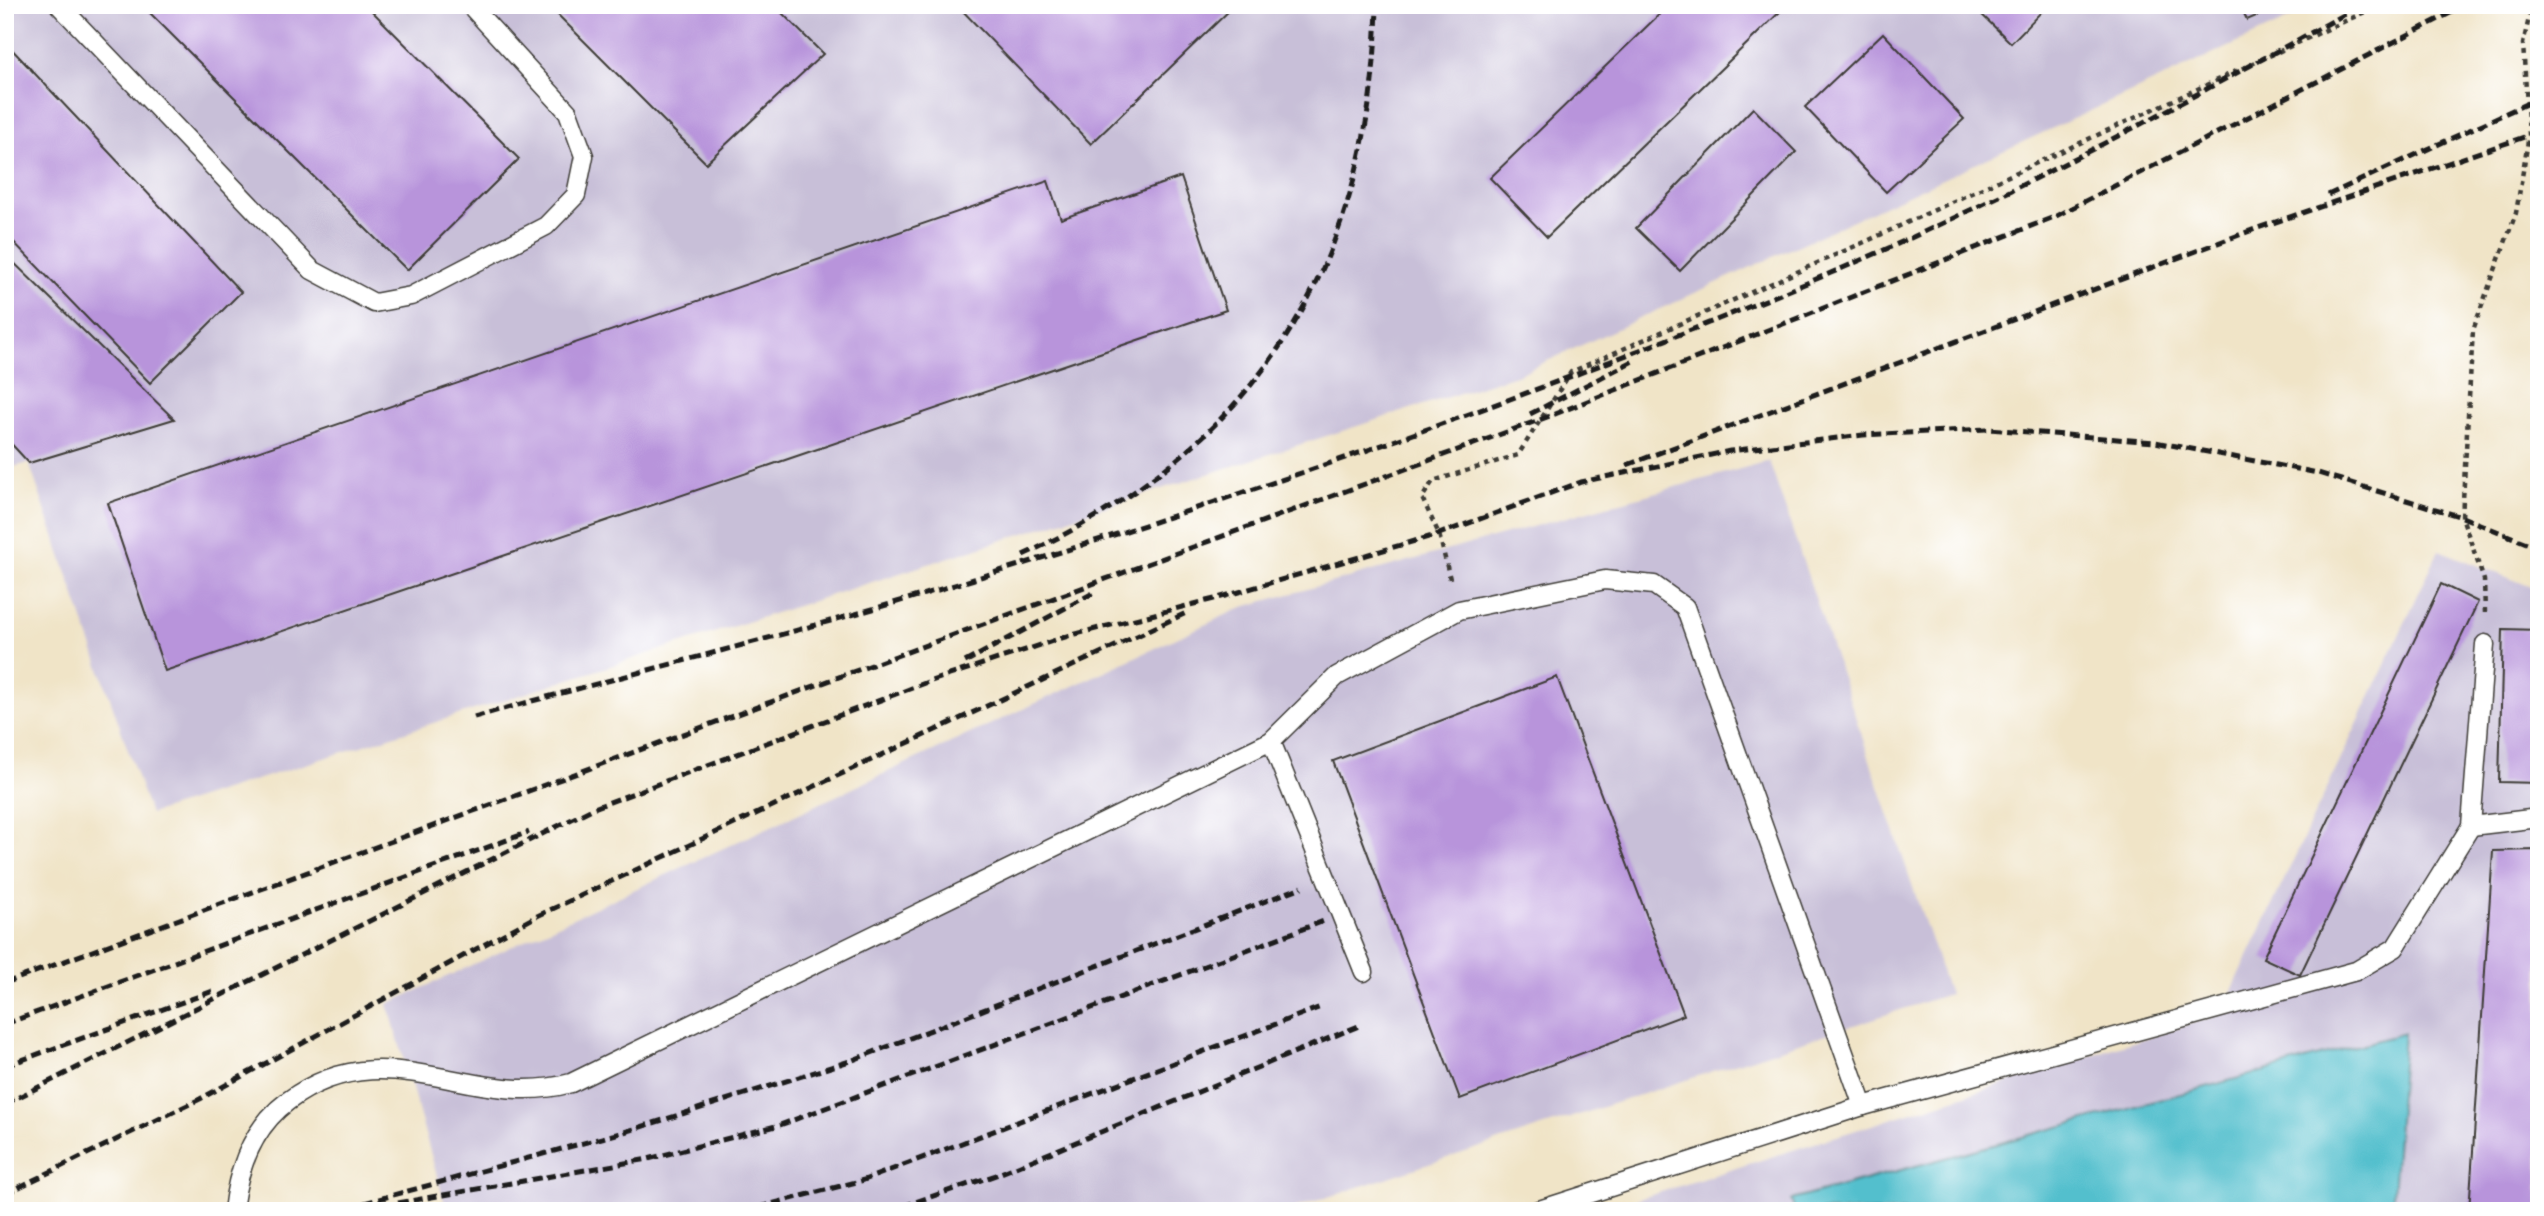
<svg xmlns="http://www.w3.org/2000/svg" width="2544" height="1216" font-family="'Old Standard TT',serif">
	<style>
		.industrial { fill: #c8bfd8 }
		.water { fill: #53bfcd; stroke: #386e74; stroke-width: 2 }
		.building { fill: #b894db }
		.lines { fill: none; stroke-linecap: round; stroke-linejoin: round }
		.service-casing { stroke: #3c3a36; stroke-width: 21 }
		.path { stroke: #3c3a36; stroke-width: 4.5; stroke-dasharray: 5 5; stroke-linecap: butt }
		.service { stroke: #fff; stroke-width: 18 }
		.rail { stroke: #1c1c1c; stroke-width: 5; stroke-dasharray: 10 5; stroke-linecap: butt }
	</style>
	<rect width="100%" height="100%" fill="#fff"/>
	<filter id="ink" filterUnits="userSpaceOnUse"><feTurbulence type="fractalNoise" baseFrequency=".0143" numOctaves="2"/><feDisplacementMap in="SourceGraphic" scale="14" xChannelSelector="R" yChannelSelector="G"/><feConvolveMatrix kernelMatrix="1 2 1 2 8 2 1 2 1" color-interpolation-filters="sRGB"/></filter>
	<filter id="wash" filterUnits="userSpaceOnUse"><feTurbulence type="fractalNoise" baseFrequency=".00686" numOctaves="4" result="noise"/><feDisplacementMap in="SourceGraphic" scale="28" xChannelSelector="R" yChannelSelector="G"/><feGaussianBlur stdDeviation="1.57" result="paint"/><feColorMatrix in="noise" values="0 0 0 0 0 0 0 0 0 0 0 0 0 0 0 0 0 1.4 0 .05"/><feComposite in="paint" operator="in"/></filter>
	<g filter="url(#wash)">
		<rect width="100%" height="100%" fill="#f0e4c7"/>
		<g class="industrial">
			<path d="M5 5H2320L1519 374 150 814 29 463 5 469Z"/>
			<path d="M1769 461 1949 994 1285 1211H447L388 1004 1243 607Z"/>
			<path d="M2439 550 2539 590V1211H1601L2221 1014Z"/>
		</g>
		<path class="water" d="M2404 1033 2392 1211H1795L1791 1200Z"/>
		<g id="blocks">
			<g class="building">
				<path d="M142 5H366L519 159 407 270Z"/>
				<path d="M548 5H774L823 54 706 163Z"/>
				<path d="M957 5H1235L1091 144Z"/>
				<path d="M1669 5H1707L1713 11 1719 5H1787L1547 237 1490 178Z"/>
				<path d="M1972 5H2048L2011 43Z"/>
				<path d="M2240 5H2282L2247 20Z"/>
				<path d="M1883 33 1964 119 1886 192 1805 107Z"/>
				<path d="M5 42 241 292 150 383 5 233Z"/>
				<path d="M1753 108 1796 152 1680 271 1636 228Z"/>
				<path d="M1181 177 1226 310 165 671 108 503 1048 181 1061 219Z"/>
				<path d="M5 254 174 419 29 463 5 437Z"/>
				<path d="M2441 584 2478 602 2300 975 2263 958Z"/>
				<path d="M2503 629 2539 630V783L2499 782Z"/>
				<path d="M1557 677 1684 1015 1460 1099 1333 761Z"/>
				<path d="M2539 850V1211H2469L2493 851Z"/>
			</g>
		</g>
	</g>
	<g filter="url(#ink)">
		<use href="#blocks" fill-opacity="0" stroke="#3c3a36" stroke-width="2"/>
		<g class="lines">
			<g class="service-casing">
				<g id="service">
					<path d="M59 5 312 270 374 303 411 296 546 226 576 195 584 156 568 112 470 5"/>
					<path d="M2485 644 2471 826 2539 818"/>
					<path d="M1271 741 1364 972"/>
					<path d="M233 1211C238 1167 253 1127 288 1101 386 1028 471 1111 571 1083L1271 741 1337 676 1459 610 1605 580 1654 585 1685 607 1863 1106"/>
					<path d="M1536 1211 1863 1106 2356 971 2395 948 2471 826"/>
				</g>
			</g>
			<g class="path">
				<path d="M1450 579 1439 534 1422 498 1433 481 1518 455 1571 372 1867 241 2380 5"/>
				<path d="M2485 613 2484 580 2462 517 2473 330 2516 213 2529 135 2523 44 2532 5"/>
			</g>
			<use href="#service" class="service"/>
			<g class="rail">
				<path d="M2328 195 2539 98"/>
				<path d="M1530 414 1633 361"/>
				<path d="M1627 465 2255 229 2539 132"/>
				<path d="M1023 555C1259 445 1371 265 1377 5"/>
				<path d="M965 662 1095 592"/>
				<path d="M474 717C640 671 809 630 974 579 1269 488 1561 387 1845 267 2023 191 2192 97 2362 5"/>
				<path d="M5 983 1542 419 2054 217 2466 5"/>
				<path d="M5 1024 529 832"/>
				<path d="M5 1066 216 990"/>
				<path d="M5 1104 594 808 928 682 1068 636 1218 598 1439 534 1581 482 1730 451 1863 435 1989 429 2155 442 2318 473 2462 517 2539 548"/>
				<path d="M5 1194 200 1099 535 917 1186 613"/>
				<path d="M398 1203 648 1159 780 1125 1324 921"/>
				<path d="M335 1211 631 1130 853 1060 1302 887"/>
				<path d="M744 1211 864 1180 1321 1007"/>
				<path d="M888 1211 996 1175 1361 1025"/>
			</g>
		</g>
	</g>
	<rect width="2544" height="1216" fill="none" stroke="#fff" stroke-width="28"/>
</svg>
